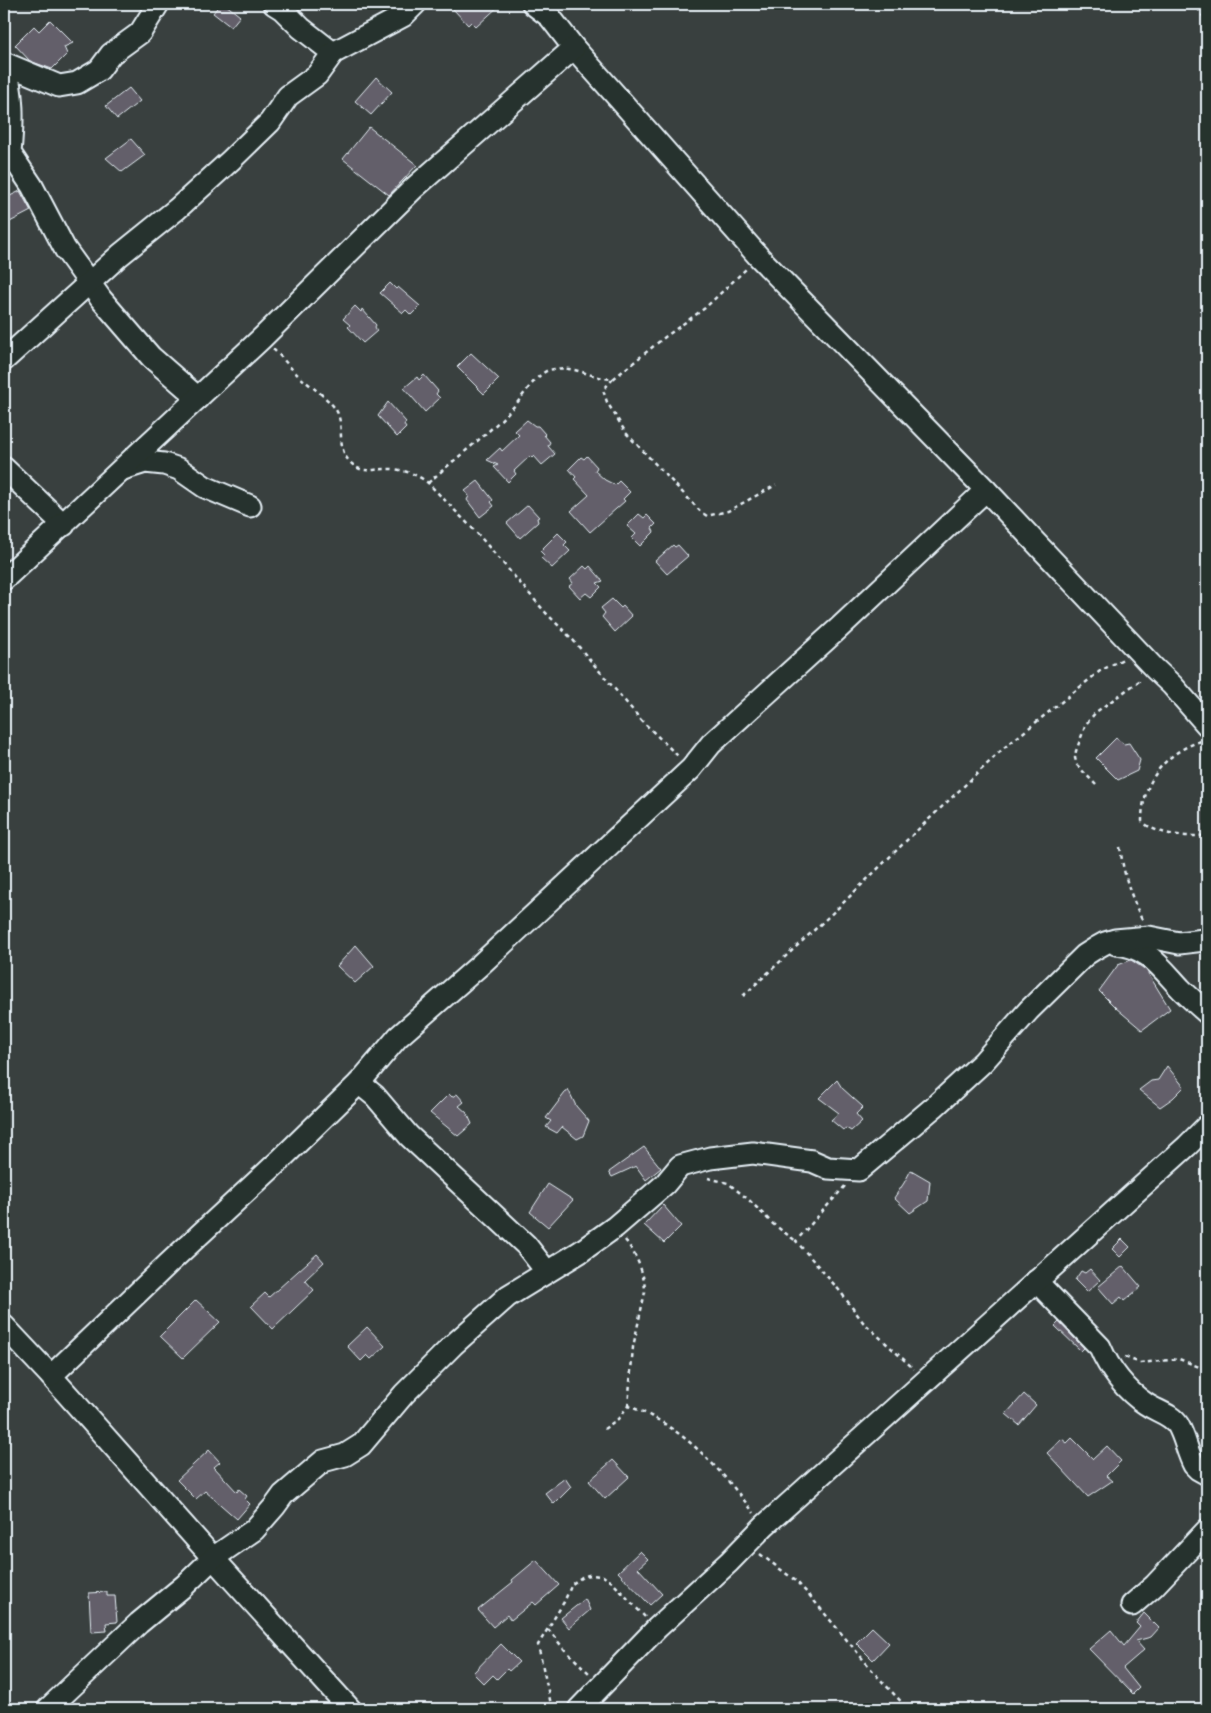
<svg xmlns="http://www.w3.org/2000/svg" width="1211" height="1713" font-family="Pangolin,sans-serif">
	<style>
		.building { fill: #645f6a; stroke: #e8f1f8 }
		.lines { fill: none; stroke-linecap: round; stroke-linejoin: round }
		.minor-casing { stroke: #e8f1f8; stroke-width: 25 }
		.path { stroke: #e8f1f8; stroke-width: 2.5; stroke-dasharray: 4 4; stroke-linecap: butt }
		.minor { stroke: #26332d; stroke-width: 21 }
		.rail { stroke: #e8f1f8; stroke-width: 4; stroke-dasharray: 8 4; stroke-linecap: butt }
	</style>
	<rect width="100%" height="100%" fill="#39403f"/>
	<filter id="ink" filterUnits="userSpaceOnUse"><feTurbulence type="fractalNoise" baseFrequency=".02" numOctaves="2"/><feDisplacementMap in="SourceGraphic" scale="10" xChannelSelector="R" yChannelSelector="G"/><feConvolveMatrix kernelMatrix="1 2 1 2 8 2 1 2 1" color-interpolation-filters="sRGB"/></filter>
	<g filter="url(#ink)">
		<g class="building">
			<path d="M220 4H225L240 16 231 27 213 13Z"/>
			<path d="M459 4H501L476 27 471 22 468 25 453 9Z"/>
			<path d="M50 20 73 43 64 47 67 54 52 69 30 61 15 45 34 26 39 31Z"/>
			<path d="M376 77 392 92 371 115 355 101Z"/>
			<path d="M129 88 140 101 117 119 106 106Z"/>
			<path d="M369 127 417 165 389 195 343 159Z"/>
			<path d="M131 139 145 155 122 172 106 158Z"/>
			<path d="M20 191 31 211 4 225V199Z"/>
			<path d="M390 283 396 289 398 287 420 306 411 315 406 310 403 313 380 293Z"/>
			<path d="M355 306 361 312 362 309 376 325 375 327 377 331 363 343 348 327 350 325 343 319Z"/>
			<path d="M471 353 499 379 484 394 457 367Z"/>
			<path d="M424 375 438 391 436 394 440 398 425 412 404 388 417 377 419 380Z"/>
			<path d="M388 402 406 422 404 425 406 428 397 437 378 416Z"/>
			<path d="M527 420 535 426H538L545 434 544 435 550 442 548 446 555 454 542 465 534 456 532 458 530 456 514 471 516 474 508 482 494 467 498 465 487 460 500 448 502 451 519 435 515 431Z"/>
			<path d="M587 456 597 467 595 471 605 480 615 485 619 481 630 492 623 499 625 501 590 532 571 511 589 495 574 479 576 477 569 469 581 457 584 459Z"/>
			<path d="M478 481 493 500 491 502 494 506 480 517 467 500 469 496 465 491Z"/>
			<path d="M528 505 539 517 537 518 538 522 520 538 507 523Z"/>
			<path d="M639 514 644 518 647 515 656 524 652 528 654 532 640 546 632 538 636 534 627 526Z"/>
			<path d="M558 533 567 542 564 545 570 551 552 568 541 558 544 555 540 551Z"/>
			<path d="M673 545 675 547 678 545 688 556 667 574 655 561Z"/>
			<path d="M584 566 587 569 590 566 603 581 597 583 601 587 591 597 586 593 580 598 569 586 573 583 570 579Z"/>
			<path d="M612 599 621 608 623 606 632 616 615 632 602 617 605 613 601 608Z"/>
			<path d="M1116 738 1124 744 1129 743 1140 760 1137 771 1118 780 1096 758Z"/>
			<path d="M356 945 374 966 355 983 337 966Z"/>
			<path d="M1131 960 1146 970 1170 1009 1142 1030 1116 1008 1099 991 1118 965Z"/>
			<path d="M1167 1066 1184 1087 1173 1098 1160 1107 1139 1090 1151 1081 1158 1080Z"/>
			<path d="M837 1080 842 1088 863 1107 856 1114 862 1121 851 1131 846 1128 843 1130 831 1120 839 1113 819 1098Z"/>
			<path d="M568 1089 576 1106 589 1121 583 1136 577 1139 562 1127 557 1133 546 1127 551 1121 546 1118Z"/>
			<path d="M449 1094 452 1097 457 1094 464 1102 459 1106 467 1113 472 1124 458 1136 430 1113Z"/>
			<path d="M644 1147 661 1168 646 1180 636 1166 612 1177 609 1172Z"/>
			<path d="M911 1170 930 1181 928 1201 910 1213 894 1198 904 1183Z"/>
			<path d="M548 1184 573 1200 548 1227 530 1212Z"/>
			<path d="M663 1205 681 1226 664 1243 644 1225Z"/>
			<path d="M1122 1239 1130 1247 1120 1257 1112 1249Z"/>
			<path d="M317 1254 324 1262 305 1280 314 1290 273 1329 251 1306 265 1293 269 1297Z"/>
			<path d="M1123 1266 1141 1287 1124 1301 1121 1297 1113 1304 1098 1287Z"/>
			<path d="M1090 1269 1100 1280 1087 1292 1075 1280 1081 1271 1085 1273Z"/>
			<path d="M196 1300 220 1322 183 1358 160 1336Z"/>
			<path d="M1059 1322 1084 1348 1081 1351 1055 1326Z"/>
			<path d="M367 1327 385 1346 371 1359 367 1355 361 1361 347 1346Z"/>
			<path d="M1024 1394 1036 1405 1019 1425 1006 1414Z"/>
			<path d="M1072 1438 1093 1459 1107 1446 1121 1461 1106 1476 1112 1481 1088 1497 1047 1453 1062 1439 1067 1443Z"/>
			<path d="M209 1450 220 1462 214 1467 237 1492 239 1489 247 1496 245 1499 250 1504 237 1519 205 1491 196 1499 177 1480Z"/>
			<path d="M613 1460 629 1477 605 1499 589 1481Z"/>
			<path d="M565 1478 571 1487 554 1504 545 1493Z"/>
			<path d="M640 1551 648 1559 638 1568 662 1594 650 1605 618 1572Z"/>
			<path d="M536 1560 559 1585 536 1605 533 1602 511 1620 507 1615 493 1627 478 1610 513 1582 512 1580Z"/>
			<path d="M107 1592V1596H115L117 1622 106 1623 107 1631 91 1632 89 1593Z"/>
			<path d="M585 1599 590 1610 569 1628 561 1618Z"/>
			<path d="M1144 1613 1159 1628 1151 1637 1136 1641 1144 1650 1123 1668 1139 1688 1133 1694 1089 1649 1111 1630 1124 1646 1140 1627 1136 1623Z"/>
			<path d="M872 1627 889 1643 873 1660 856 1643Z"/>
			<path d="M501 1644 519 1662 509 1671 507 1669 497 1679 493 1675 484 1684 473 1673Z"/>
		</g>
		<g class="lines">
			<g class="minor-casing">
				<g id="minor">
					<path d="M274 4 282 9 301 28 333 53"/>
					<path d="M533 4 550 17 574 48 759 257 986 490 1155 669 1172 685 1207 725"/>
					<path d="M4 63C14 93 13 122 10 153L32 186 65 249 101 299 151 357 198 398"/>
					<path d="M4 63 59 86 77 83 99 70 111 54 140 33 158 4"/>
					<path d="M4 360 120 255 177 209 231 160 270 122 288 96 317 75 333 53 403 16 415 4"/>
					<path d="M4 468 64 525"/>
					<path d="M123 469 145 462 164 464 179 469 205 487 250 506"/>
					<path d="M4 579 262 338 414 188 574 48"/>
					<path d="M1116 944C1147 946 1162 969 1181 989 1189 997 1198 1005 1207 1013"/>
					<path d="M359 1083 375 1096 409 1136 526 1245 547 1272"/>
					<path d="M1036 1281 1100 1347C1109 1369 1126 1391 1146 1404 1156 1411 1171 1414 1178 1425 1185 1437 1187 1452 1194 1465L1198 1469 1207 1474"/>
					<path d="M4 1326 51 1376 213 1558 350 1709"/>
					<path d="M51 1376 169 1263 279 1161 359 1083 398 1037 480 965 691 769 711 744 839 628 986 490"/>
					<path d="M1132 1605 1154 1586 1207 1530"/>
					<path d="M48 1709 139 1623 185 1585 213 1558 254 1530 275 1506 283 1495 323 1461 345 1455 361 1445 404 1394 453 1345 508 1296 580 1252 615 1227 665 1184 680 1166 710 1158 753 1153 812 1161 828 1168 859 1170 934 1107 983 1062 1029 1010 1085 955 1096 948 1105 943 1115 940 1149 937 1179 943 1204 940 1207 938"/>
					<path d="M579 1709 657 1628 729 1562 764 1526 1187 1146 1207 1126"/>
				</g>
			</g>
			<g class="path">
				<path d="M273 349C283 358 290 368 300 377 309 385 334 402 338 414 344 430 336 450 352 464 363 474 372 469 385 469 399 468 418 474 428 483L476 532 546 613 573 640 642 721 679 757"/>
				<path d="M613 379 603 390 607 402 626 433 701 512 707 516 728 511 776 485"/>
				<path d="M428 483C457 457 490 433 517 403 524 394 538 373 549 370 575 364 589 378 613 379L665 337 705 308 747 268"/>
				<path d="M1201 741C1164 753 1142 782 1142 821 1154 835 1190 838 1207 835"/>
				<path d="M1096 785 1077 765 1075 758 1076 751 1086 724 1096 712 1142 679"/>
				<path d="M1120 847C1124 877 1130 893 1142 920"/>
				<path d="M743 996 839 907 907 840 1005 747 1100 671 1123 659"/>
				<path d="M708 1178 728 1183 749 1200 773 1224 796 1241"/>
				<path d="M845 1186 796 1241 839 1290 863 1322 914 1369"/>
				<path d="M625 1240C636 1254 645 1274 645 1292L633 1347 628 1406"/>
				<path d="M1125 1357 1140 1363 1179 1359 1207 1370"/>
				<path d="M604 1429 618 1419 628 1406C682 1425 720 1469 754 1513"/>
				<path d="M760 1554 796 1581 810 1596 877 1676 908 1709"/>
				<path d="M548 1629 564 1649 589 1673"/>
				<path d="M552 1709 538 1645 564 1602 572 1584 582 1577 589 1575 603 1576 612 1582 645 1617"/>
			</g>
			<use href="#minor" class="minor"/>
			<path class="rail" d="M1196 4 1207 21"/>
		</g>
	</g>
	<rect width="1211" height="1713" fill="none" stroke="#26332d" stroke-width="20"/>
	<rect x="10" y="10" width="1191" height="1693" fill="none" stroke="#e8f1f8" stroke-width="2" filter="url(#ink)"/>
</svg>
